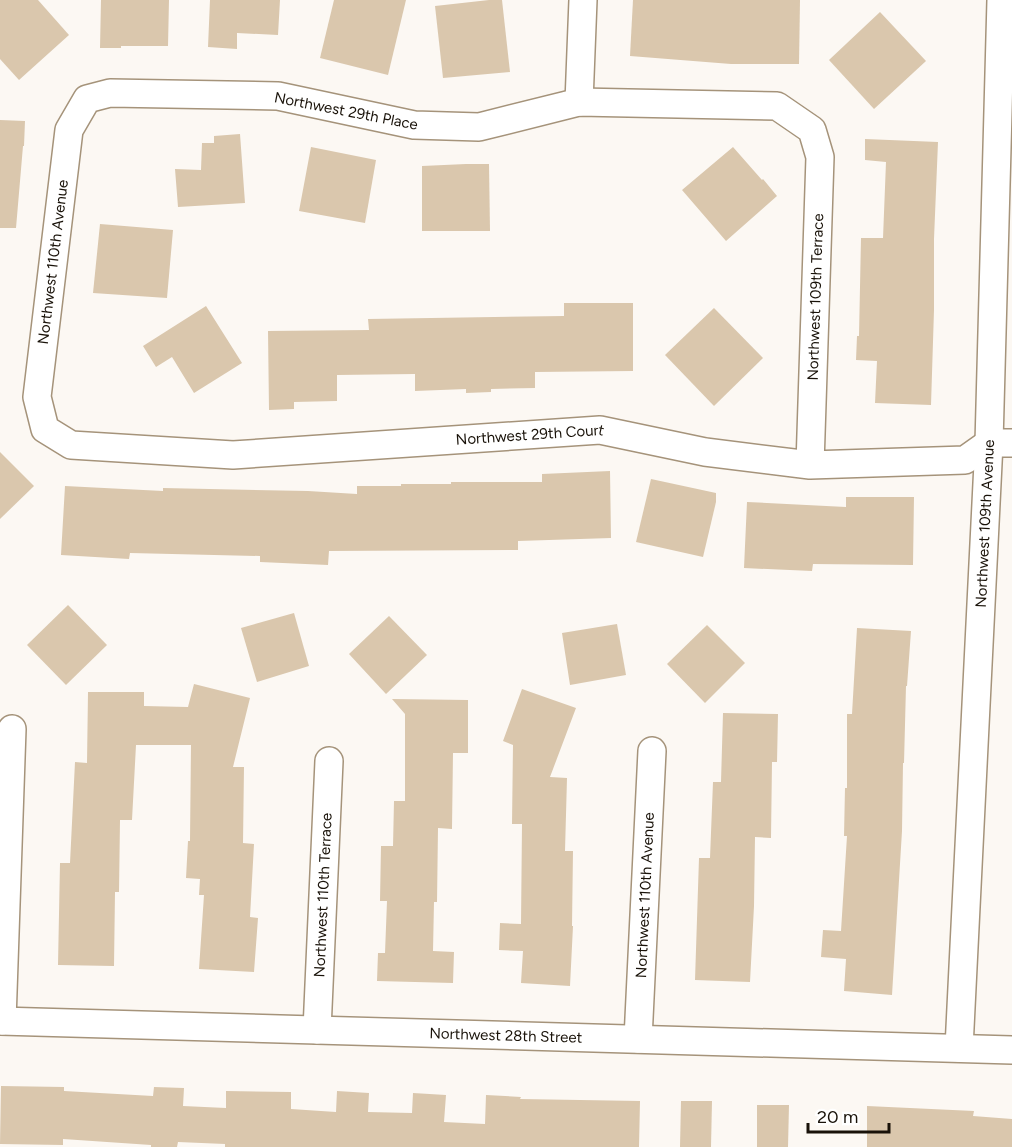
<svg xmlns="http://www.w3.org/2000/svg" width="1012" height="1147" font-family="Figtree,sans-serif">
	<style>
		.building { fill: #dac7ad }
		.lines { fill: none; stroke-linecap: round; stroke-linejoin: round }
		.minor-casing { stroke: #a5937a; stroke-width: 30 }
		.minor { stroke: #fff; stroke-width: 27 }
		.labels { text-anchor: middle; stroke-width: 4.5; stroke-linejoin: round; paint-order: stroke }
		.street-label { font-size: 15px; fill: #191209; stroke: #fff }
	</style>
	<rect width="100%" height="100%" fill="#fcf8f3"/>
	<g class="building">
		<path d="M0 0H38L69 35 19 80 0 59Z"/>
		<path d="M101 0H169L168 46H121V48H100Z"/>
		<path d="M210 0H280L278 35 237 33V49L208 47Z"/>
		<path d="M334 0H406L388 75 320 58Z"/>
		<path d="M489 0H502L510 72 443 78 435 6Z"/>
		<path d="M633 0H800L799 64H731L630 56Z"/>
		<path d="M880 12 926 61 874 109 829 60Z"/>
		<path d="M0 120 25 121 24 146H23L16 228H0Z"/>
		<path d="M240 134 245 203 178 207 175 169 201 170 202 143H214V136Z"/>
		<path d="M865 139 938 142 934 239V310L931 405 875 403 877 361 856 360 857 336H859L861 238H883L886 162 865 160Z"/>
		<path d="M311 147 376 160 365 223 299 211Z"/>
		<path d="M733 147 762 180 763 179 777 196 726 241 682 190Z"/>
		<path d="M466 164H489L490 231H422V166Z"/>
		<path d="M100 224 173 230 167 298 93 293Z"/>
		<path d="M564 303H633V371L535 372V388L491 389V392L466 393V389L415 391V374L337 375V401L294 402V409L269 410 268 331 369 330 368 319 564 316Z"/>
		<path d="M206 306 242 363 194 393 172 357 156 367 143 346Z"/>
		<path d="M714 308 763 358 714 406 665 355Z"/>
		<path d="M0 452 34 486 0 519Z"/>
		<path d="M610 471 611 538 518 541V550L329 551 328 565 260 562V556L130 553 129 559 61 555 65 486 163 491V488L308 491 357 494V486H401V484H451V482H542V474Z"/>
		<path d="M651 479 716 493V502L703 557 636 542Z"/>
		<path d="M846 497H914L913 565 813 564 812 571 744 568 747 502 846 507Z"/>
		<path d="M68 605 107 645 66 685 27 645Z"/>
		<path d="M294 613 309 666 257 682 241 628Z"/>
		<path d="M389 616 427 655 386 694 349 654Z"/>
		<path d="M617 624 626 675 570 685 562 633Z"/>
		<path d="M707 625 745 663 705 703 667 664Z"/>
		<path d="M857 628 911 631 907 686H906L904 763H903L902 831 892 995 844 991 846 959 821 957 823 930 841 931 847 836H844L845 788H847V714H852Z"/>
		<path d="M194 684 250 698 233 767H244L243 843 254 844 250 917 258 918 254 972 199 969 204 895H199L200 879 186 878 188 841H190L191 745H136L132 820H120L119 892H115L114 966 58 965 60 863H70L75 762 87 763 88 692H144V706L188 707Z"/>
		<path d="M522 689 576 708 550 777 567 778 565 851H573L572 926H573L570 986 521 983 523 951 499 950 500 923 521 924 522 824H512L513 745 503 741Z"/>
		<path d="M392 699 468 700V753H453L452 829 438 828 437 902H434L433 951 454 952 453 983 377 981 378 953H385L387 901H380L381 846H393L394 801H405V714Z"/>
		<path d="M723 713 778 714 777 762H772L771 838 755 837 754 906 750 982 695 980 699 858H710L713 782H721Z"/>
		<path d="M1 1086 64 1087V1091L153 1096 154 1087 184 1088 183 1106 226 1108V1091L291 1092V1109L336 1112 337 1091 369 1093 368 1112 412 1113 413 1093 446 1095 444 1122 485 1124 486 1095 521 1097 520 1099 640 1101 639 1147H225V1144L178 1142 177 1147H151V1145L63 1139V1145L0 1144Z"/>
		<path d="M681 1101H712L711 1147H680Z"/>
		<path d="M757 1105H789L788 1147H757Z"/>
		<path d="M867 1106 974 1111 973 1116 1012 1119V1147H867Z"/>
	</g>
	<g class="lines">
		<g class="minor-casing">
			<g id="minor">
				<path d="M579 102 583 0"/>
				<path id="s1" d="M810 465 820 157 812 130 777 106 579 102 479 127 414 125 278 96 110 93 87 99 69 130 37 397 45 429 71 445 233 455 600 430 705 452 810 465 965 460 989 443H1012"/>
				<path id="s2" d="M0 1021 1012 1050"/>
				<path d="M2 1021 12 729"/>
				<path id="s3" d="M317 1030 329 761"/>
				<path id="s4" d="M638 1039 652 751"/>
				<path id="s5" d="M959 1048 989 443 1001 0"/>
			</g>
		</g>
		<use href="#minor" class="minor"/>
	</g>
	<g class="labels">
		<g class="street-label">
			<text transform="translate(346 111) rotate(11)" y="5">Northwest 29th Place</text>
			<text transform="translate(53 262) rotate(-83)" y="5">Northwest 110th Avenue</text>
			<text dy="5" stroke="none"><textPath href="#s1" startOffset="168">Northwest 109th Terrace</textPath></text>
			<text dy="5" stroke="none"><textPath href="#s1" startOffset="1904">Northwest 29th Court</textPath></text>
			<text dy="5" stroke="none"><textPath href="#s5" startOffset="525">Northwest 109th Avenue</textPath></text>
			<text dy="5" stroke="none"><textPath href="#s3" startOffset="135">Northwest 110th Terrace</textPath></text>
			<text dy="5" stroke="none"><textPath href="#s4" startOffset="144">Northwest 110th Avenue</textPath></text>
			<text dy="5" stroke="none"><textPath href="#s2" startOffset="506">Northwest 28th Street</textPath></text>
		</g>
	</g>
	<path d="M808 1123v9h81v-9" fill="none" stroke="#191209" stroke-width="3"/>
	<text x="817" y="1123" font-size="18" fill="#191209" stroke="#ffffff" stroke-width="4.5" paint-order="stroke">20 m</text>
</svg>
